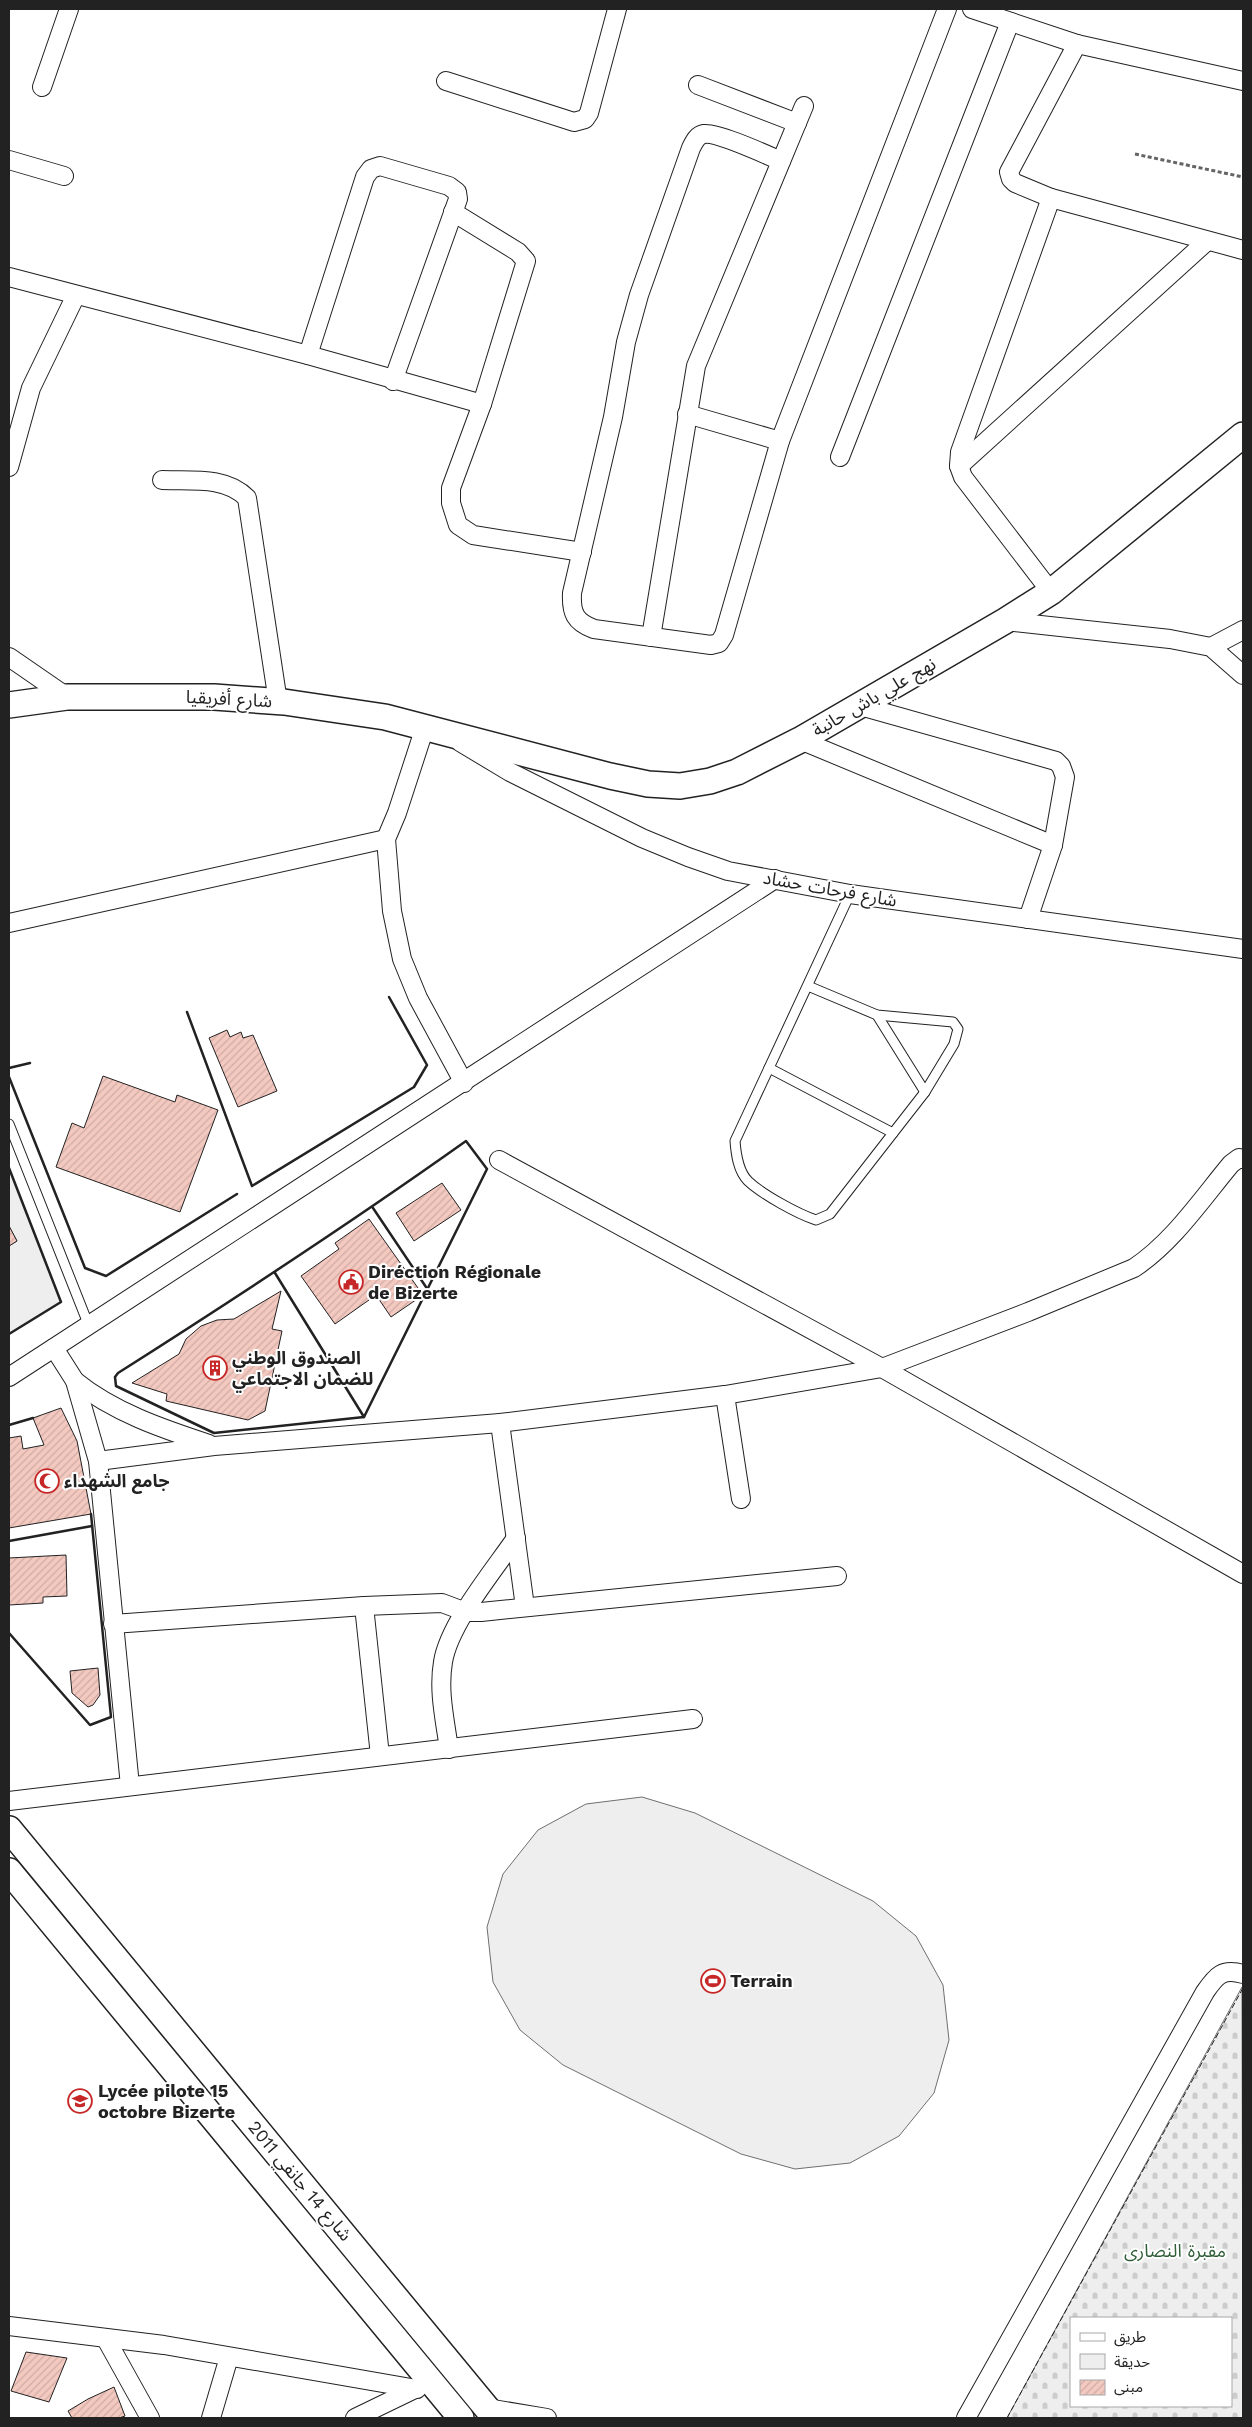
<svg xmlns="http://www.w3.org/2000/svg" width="1252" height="2427" font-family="'Work Sans','Noto Sans Arabic',sans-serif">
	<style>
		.green { fill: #eee; stroke: #6f6f6f }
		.cemetery { fill: url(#cemetery-stones); stroke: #6f6f6f; fill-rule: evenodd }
		.building { fill: url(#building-hatch); stroke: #222 }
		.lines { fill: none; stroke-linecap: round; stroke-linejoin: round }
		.lane-casing { stroke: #222; stroke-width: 11 }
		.street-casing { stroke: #222; stroke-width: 20 }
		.secondary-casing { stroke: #222; stroke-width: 28 }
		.path { stroke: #646464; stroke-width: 3; stroke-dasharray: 4 2.5; stroke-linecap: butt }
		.lane { stroke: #fff; stroke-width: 9 }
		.street { stroke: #fff; stroke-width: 18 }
		.secondary { stroke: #fff; stroke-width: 25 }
		.fence { stroke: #222; stroke-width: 1; stroke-dasharray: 6 2.5; stroke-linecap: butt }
		.wall { stroke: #222; stroke-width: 2.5 }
		.labels { text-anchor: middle; stroke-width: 4; stroke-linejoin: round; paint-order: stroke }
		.street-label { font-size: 18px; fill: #222; stroke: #fff }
		.poi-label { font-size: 18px; font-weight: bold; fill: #222; stroke: #fff; text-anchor: start }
		.park-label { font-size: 18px; fill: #2f5e38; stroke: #fff }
	</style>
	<defs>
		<pattern id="cemetery-stones" width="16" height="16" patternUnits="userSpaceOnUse" patternTransform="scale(1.25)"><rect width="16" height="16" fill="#eee"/><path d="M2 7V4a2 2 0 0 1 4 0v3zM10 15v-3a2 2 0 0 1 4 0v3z" fill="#ccc"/></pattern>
		<pattern id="building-hatch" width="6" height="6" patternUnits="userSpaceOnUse" patternTransform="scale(1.25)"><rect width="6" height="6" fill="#f3c9c0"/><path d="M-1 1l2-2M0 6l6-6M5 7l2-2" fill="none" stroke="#d0aca5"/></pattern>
	</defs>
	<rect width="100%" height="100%" fill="#fff"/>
	<g class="green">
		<path d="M9 1168 61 1302 9 1334V1246L17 1241 9 1226Z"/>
		<path d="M642 1797 695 1813 873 1901 916 1936 943 1985 949 2040 934 2093 899 2136 850 2163 795 2169 741 2154 563 2065 520 2030 493 1982 487 1927 503 1874 538 1830 586 1804Z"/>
	</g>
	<path class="cemetery" d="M1242 1987 1243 2418H1007ZM1071 2318H1231V2406H1071Z"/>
	<g class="building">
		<path d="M227 1030 230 1037 241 1032 243 1038 253 1035 277 1091 238 1107 209 1038Z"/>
		<path d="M103 1076 175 1102 177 1095 218 1110 180 1212 56 1167 72 1123 84 1128Z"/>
		<path d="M442 1183 461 1210 414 1241 396 1213Z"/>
		<path d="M369 1219 423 1295 391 1317 376 1295 335 1324 301 1276 339 1249 335 1243Z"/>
		<path d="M9 1226 17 1241 9 1246Z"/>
		<path d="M281 1291 272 1329 282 1331 265 1411 248 1420 166 1401 167 1394 132 1383 179 1354 186 1339 201 1326 217 1320 234 1319Z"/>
		<path d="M61 1408 77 1441 91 1514 9 1528V1438L21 1436 23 1449 44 1445 33 1418Z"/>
		<path d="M66 1555 67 1596 43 1597V1603L9 1605V1558Z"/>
		<path d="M98 1668 100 1695 93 1705 88 1707 72 1693 70 1671Z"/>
		<path d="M26 2352 67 2358 49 2402 11 2391Z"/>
		<path d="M114 2387 125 2416 119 2418H72L68 2411 88 2399Z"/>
	</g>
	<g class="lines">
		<g class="lane-casing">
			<g id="lane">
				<path d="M808 986 877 1015 953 1022 958 1029 954 1044 925 1092 830 1214 816 1220C798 1214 763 1195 748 1181 738 1171 736 1154 735 1141L850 894"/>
				<path d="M877 1015 925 1092"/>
				<path d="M769 1068 893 1133"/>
				<path d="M9 1124 89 1326"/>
			</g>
		</g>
		<g class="street-casing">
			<g id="street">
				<path d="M972 9 1077 44 1243 81"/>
				<path d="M1077 44 1009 172 1011 179 1015 183 1051 198 1243 250"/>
				<path d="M446 81 574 122 585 119 589 113 617 9"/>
				<path d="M698 85 797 123"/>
				<path d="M42 87 69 9"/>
				<path d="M9 160 64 176"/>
				<path d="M781 161C767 155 717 132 704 134 697 135 694 142 691 148L639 295 626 342 613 417 572 593C571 613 575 622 594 629L711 645 719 643 724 635 780 441 947 9"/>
				<path d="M1051 198 960 452 959 466 963 477 1051 592"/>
				<path d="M9 277 308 355 482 404 526 261 518 252 453 212"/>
				<path d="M308 355 365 177 371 169 380 166 449 186 457 192 458 199 393 381"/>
				<path d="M482 404 451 488V503L458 525 473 535 582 552"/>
				<path d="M687 414 780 441"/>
				<path d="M840 457 1010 22"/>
				<path d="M959 466 1206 242"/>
				<path d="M9 467 31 388 76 295"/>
				<path d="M162 480C191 481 226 476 247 498L278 702"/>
				<path d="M1005 621 1170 639 1211 647 1243 675"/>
				<path d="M651 637 696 366 804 106"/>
				<path d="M1211 647 1243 630"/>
				<path d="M9 657 67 697"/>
				<path d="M857 705 1056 761 1061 766 1065 777 1053 845 1028 919"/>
				<path d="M425 727 397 813 386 839 392 911 402 959 418 998 464 1083"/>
				<path d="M800 740 1053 845"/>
				<path d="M460 742 510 772 642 838 688 857 728 871 850 894 1243 949"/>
				<path d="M9 923 386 839"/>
				<path d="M499 1160 882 1368 1243 1574"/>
				<path d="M54 1348 75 1381 98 1461 130 1786"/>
				<path d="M9 1377 775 879"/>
				<path d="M75 1381C113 1412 163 1429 209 1444"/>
				<path d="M725 1395 741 1499"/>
				<path d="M500 1423 525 1607"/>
				<path d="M98 1461 214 1446 500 1423 725 1395 882 1368 1028 1312 1134 1268C1173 1242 1201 1200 1231 1164L1239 1158 1243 1159"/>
				<path d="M364 1606 380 1756"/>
				<path d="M113 1624 364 1606 442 1603 466 1612H481L837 1576"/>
				<path d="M449 1749C445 1720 438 1691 443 1662 449 1624 494 1570 516 1538"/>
				<path d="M9 1801 693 1719"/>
				<path d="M9 2326 164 2345 417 2389"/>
				<path d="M106 2339 150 2418"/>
				<path d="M487 2408 547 2418"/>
				<path d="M211 2418 229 2357"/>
				<path d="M355 2418 417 2388"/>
				<path d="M966 2418 1205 1992C1216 1976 1222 1968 1243 1974"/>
			</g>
		</g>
		<g class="secondary-casing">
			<g id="secondary">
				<path d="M9 705 67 697H214L284 702 385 717 610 776 648 784 680 786 710 781 737 772 800 740 1005 621 1051 592 1243 435"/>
				<path d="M9 1829 495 2418"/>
				<path d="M9 1871 461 2418"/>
			</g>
		</g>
		<path class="path" d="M1135 154 1243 177"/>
		<use href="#lane" class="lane"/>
		<use href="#street" class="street"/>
		<use href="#secondary" class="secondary"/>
		<path class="fence" d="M1007 2418 1243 1988"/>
		<g class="wall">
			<path d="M187 1012 252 1186 414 1087 427 1065 389 997"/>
			<path d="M9 1068 30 1063"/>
			<path d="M9 1077 85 1268 106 1276 237 1194"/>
			<path d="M466 1141 487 1169 364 1417 214 1433 116 1386 115 1377 118 1373C236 1298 352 1222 466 1141Z"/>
			<path d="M9 1168 61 1302 9 1334"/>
			<path d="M373 1208 428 1290"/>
			<path d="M275 1273 364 1417"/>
			<path d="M9 1425 33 1418"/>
			<path d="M9 1541 92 1526"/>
			<path d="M9 1633 90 1725 111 1717 91 1514"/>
		</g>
	</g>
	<defs>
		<g id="civic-ring" transform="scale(1.25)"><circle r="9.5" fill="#fff" stroke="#c62828" stroke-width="1.5"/><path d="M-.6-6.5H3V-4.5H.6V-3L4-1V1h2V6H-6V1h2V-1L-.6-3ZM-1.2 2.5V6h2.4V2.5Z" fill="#c62828"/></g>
		<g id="building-ring" transform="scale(1.25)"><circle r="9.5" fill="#fff" stroke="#c62828" stroke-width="1.5"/><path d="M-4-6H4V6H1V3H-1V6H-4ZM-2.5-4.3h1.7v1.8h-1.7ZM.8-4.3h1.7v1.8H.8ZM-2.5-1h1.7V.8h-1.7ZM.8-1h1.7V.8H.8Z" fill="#c62828"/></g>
		<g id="mosque-ring" transform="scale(1.25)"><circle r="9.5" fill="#fff" stroke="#c62828" stroke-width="1.5"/><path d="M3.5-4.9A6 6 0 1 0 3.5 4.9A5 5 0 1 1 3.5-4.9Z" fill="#c62828"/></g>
		<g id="stadium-ring" transform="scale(1.25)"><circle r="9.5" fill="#fff" stroke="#c62828" stroke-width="1.5"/><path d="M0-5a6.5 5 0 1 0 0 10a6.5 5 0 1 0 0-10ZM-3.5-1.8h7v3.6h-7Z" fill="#c62828"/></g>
		<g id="school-ring" transform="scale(1.25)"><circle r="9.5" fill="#fff" stroke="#c62828" stroke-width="1.5"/><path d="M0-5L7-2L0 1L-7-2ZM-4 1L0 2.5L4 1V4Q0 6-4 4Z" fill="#c62828"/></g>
	</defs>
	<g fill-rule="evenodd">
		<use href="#civic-ring" x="351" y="1282"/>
		<use href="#building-ring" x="215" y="1368"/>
		<use href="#mosque-ring" x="47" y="1481"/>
		<use href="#stadium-ring" x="713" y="1981"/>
		<use href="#school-ring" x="80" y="2101"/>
	</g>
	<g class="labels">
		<g class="street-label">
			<text transform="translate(874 697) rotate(-30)" y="6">نهج علي باش حانبة</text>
			<text transform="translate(229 699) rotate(3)" y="6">شارع أفريقيا</text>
			<text transform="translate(830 889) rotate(10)" y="6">شارع فرحات حشاد</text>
			<text transform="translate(300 2181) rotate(50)" y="6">شارع 14 جانفي 2011</text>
		</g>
		<g class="poi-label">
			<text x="368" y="1278">Diréction Régionale<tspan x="368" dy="21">de Bizerte</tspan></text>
			<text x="232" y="1364">الصندوق الوطني<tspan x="232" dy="21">للضمان الاجتماعي</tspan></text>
			<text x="64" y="1487">جامع الشهداء</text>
			<text x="730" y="1987">Terrain</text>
			<text x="98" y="2097">Lycée pilote 15<tspan x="98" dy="21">octobre Bizerte</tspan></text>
		</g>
		<g class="park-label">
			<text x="1175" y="2257">مقبرة النصارى</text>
		</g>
	</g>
	<rect width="1252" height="2427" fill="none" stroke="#222222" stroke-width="20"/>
	<rect x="1070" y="2317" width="162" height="90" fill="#ffffff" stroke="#a7a7a7"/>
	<rect x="1080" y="2333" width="25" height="8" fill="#ffffff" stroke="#a7a7a7"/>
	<text x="1114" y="2342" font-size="15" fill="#222222">طريق</text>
	<rect x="1080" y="2354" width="25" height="15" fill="#eeeeee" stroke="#a7a7a7"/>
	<text x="1114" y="2367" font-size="15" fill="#222222">حديقة</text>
	<rect x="1080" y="2380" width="25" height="15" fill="url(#building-hatch)" stroke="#a7a7a7"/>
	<text x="1114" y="2392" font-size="15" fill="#222222">مبنى</text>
</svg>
